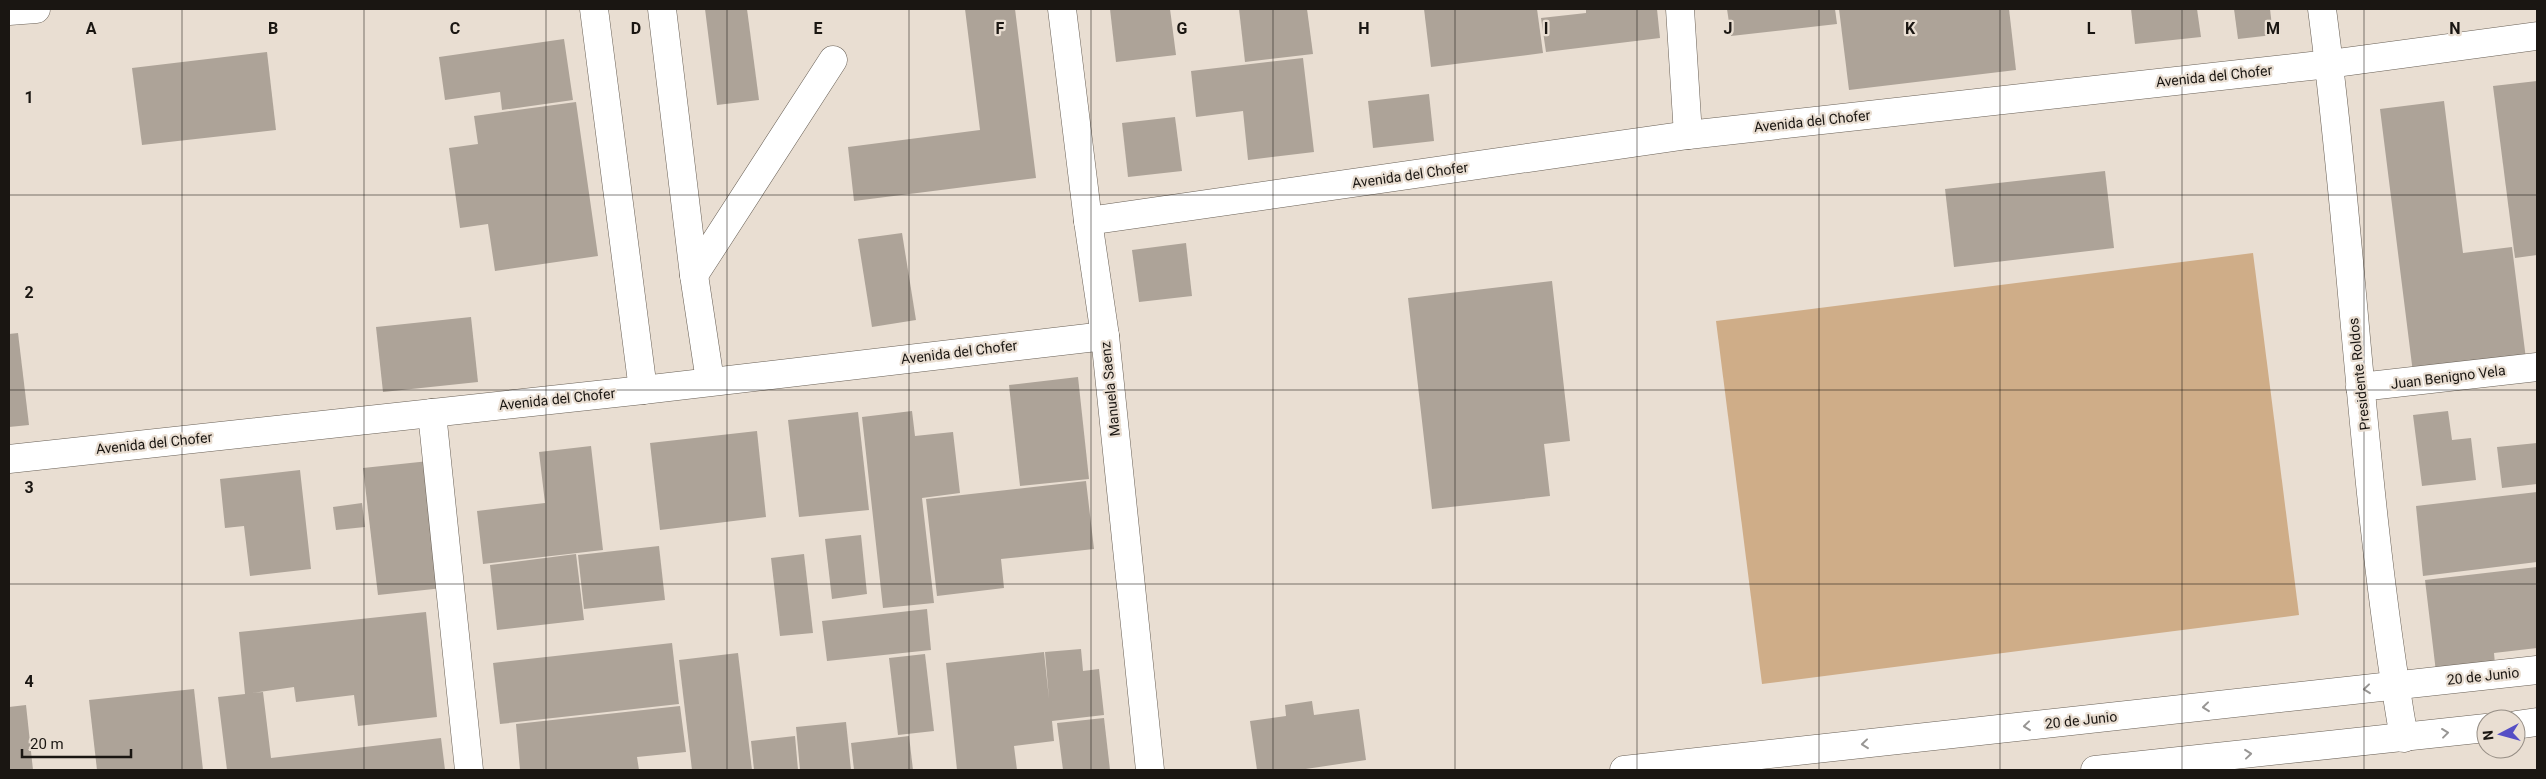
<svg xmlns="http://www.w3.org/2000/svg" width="2546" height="779" font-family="Roboto,sans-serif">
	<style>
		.green { fill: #cfad88 }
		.building { fill: #ada398 }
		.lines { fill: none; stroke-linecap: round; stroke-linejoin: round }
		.minor-casing { stroke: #696056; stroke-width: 29 }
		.minor { stroke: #fff; stroke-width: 28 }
		.oneway { stroke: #989694 }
		.grid { fill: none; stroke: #1a1612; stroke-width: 1; stroke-opacity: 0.55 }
		.labels { text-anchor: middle; stroke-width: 4.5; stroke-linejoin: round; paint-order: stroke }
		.street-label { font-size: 14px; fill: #1a1612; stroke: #e9ded2 }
		.grid-label { font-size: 16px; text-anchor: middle; font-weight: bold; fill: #1a1612; stroke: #e9ded2; stroke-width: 4.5; stroke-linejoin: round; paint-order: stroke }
	</style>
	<rect width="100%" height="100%" fill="#e9ded2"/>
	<path class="green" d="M2253 253 2299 615 1762 684 1716 321Z"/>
	<g class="building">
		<path d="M705 9H747L759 100 717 105Z"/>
		<path d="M965 9H1015L1036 178 854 201 848 147 980 130Z"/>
		<path d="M1110 9H1170L1176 55 1116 62Z"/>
		<path d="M1239 9H1307L1313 54 1245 62Z"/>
		<path d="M1424 9H1537L1543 53 1431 67Z"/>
		<path d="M1586 9H1657L1660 38 1546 52 1541 18 1586 13Z"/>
		<path d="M1727 9H1835L1837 24 1731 36Z"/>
		<path d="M1839 9H2009L2016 70 1849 90Z"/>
		<path d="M2131 9H2197L2201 37 2135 44Z"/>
		<path d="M2234 9H2270L2273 35 2238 39Z"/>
		<path d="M564 39 573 100 502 110 500 92 445 100 439 57Z"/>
		<path d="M267 52 276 130 142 145 132 68Z"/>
		<path d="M1303 58 1314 152 1248 160 1243 111 1196 117 1191 71Z"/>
		<path d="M2537 81V255L2515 258 2493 86Z"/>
		<path d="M1429 94 1434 141 1373 148 1368 101Z"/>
		<path d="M2444 101 2463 253 2512 247 2526 359 2413 373 2380 109Z"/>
		<path d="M576 102 598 256 495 271 488 224 460 228 449 148 478 144 474 116Z"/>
		<path d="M1175 117 1182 171 1128 177 1122 123Z"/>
		<path d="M2105 171 2114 248 1954 267 1945 189Z"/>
		<path d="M902 233 916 320 872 327 858 239Z"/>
		<path d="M1186 243 1192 296 1139 302 1132 250Z"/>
		<path d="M1552 281 1570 441 1544 444 1550 496 1432 509 1408 298Z"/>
		<path d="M471 317 478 382 383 392 376 327Z"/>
		<path d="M18 333 29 425 9 427V334Z"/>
		<path d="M1078 377 1089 479 1020 486 1009 385Z"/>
		<path d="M912 411 915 436 953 432 960 493 922 498 934 603 883 608 862 417Z"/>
		<path d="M2448 411 2452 440 2471 438 2476 480 2422 486 2413 415Z"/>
		<path d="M858 412 869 510 799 517 788 420Z"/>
		<path d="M757 431 766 517 660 530 650 443Z"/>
		<path d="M2537 443V484L2502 488 2497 447Z"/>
		<path d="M591 446 603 550 483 564 477 511 545 503 539 452Z"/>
		<path d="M429 461 443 588 378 595 363 468Z"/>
		<path d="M300 470 311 569 250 576 244 526 225 528 220 479Z"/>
		<path d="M1086 481 1094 549 1001 559 1004 588 937 596 926 499Z"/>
		<path d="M2537 492V562L2423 576 2416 506Z"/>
		<path d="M362 503 365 527 336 530 333 507Z"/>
		<path d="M861 535 867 594 832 599 825 539Z"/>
		<path d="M659 546 665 600 584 609 578 555Z"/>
		<path d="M576 554 584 620 497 630 490 565Z"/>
		<path d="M804 554 813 633 780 636 771 558Z"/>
		<path d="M2537 567V648L2494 653 2495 664 2436 672 2425 580Z"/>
		<path d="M927 609 931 650 827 661 822 621Z"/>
		<path d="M426 612 437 717 358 726 354 695 296 702 294 687 252 693 263 692 271 758 441 738 445 770H227L218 697 245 694 239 632Z"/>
		<path d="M672 643 679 704 500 724 493 663Z"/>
		<path d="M1081 649 1083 671 1099 669 1104 715 1052 721 1054 741 1014 746 1017 770H957L946 663 1044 652 1049 699 1045 652Z"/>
		<path d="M738 653 752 770H692L679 660Z"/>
		<path d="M925 654 934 731 898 735 889 658Z"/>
		<path d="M194 689 203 770H97L89 700Z"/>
		<path d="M1312 701 1314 715 1359 709 1366 760 1299 770H1257L1250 721 1286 716 1285 705Z"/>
		<path d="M26 705 33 770H9V707Z"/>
		<path d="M680 706 686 752 637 757 639 770H520L516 724Z"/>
		<path d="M1104 718 1110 770H1063L1057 723Z"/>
		<path d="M846 722 851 770H800L796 727Z"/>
		<path d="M795 736 798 770H754L751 741Z"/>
		<path d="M909 736 913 770H854L851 743Z"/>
	</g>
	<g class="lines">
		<g class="minor-casing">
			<g id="minor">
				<path d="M594 9 643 390"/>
				<path d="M662 9 694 275 710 381"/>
				<path d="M1062 9 1088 221 1105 336 1150 770"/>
				<path d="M1680 9 1688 135"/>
				<path d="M2322 9C2354 251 2362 496 2404 738"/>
				<path d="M9 11 36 9"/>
				<path d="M1088 221 1688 135 2329 64 2537 36"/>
				<path d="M694 275 833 60"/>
				<path d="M2360 387 2537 367"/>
				<path d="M432 413 469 770"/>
				<path d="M9 459 643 390 1105 336"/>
				<path d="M2516 725 2537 722"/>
				<path d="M1624 770 2537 670"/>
				<path d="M2095 770 2486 728"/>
			</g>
		</g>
		<use href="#minor" class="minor"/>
	</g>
	<defs><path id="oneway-chevron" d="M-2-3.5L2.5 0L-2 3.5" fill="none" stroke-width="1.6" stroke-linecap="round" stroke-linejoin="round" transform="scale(1.25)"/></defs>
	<g class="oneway">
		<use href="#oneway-chevron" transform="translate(2367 689) rotate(174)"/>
		<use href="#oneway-chevron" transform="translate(2206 707) rotate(174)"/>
		<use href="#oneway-chevron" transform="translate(2027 726) rotate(174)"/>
		<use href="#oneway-chevron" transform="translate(2445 733) rotate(-7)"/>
		<use href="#oneway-chevron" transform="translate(1865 744) rotate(174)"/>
		<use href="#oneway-chevron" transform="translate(2248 754) rotate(-6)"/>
	</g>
	<path class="grid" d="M182 9V770M364 9V770M546 9V770M727 9V770M909 9V770M1091 9V770M1273 9V770M1455 9V770M1637 9V770M1819 9V770M2000 9V770M2182 9V770M2364 9V770M9 195H2537M9 390H2537M9 584H2537"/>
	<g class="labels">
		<g class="street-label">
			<text transform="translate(2214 76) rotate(-6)" y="5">Avenida del Chofer</text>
			<text transform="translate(1812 121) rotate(-6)" y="5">Avenida del Chofer</text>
			<text transform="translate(1410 175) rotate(-8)" y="5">Avenida del Chofer</text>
			<text transform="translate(959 352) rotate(-7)" y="5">Avenida del Chofer</text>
			<text transform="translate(2359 374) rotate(-96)" y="5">Presidente Roldos</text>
			<text transform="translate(2448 377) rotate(-7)" y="5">Juan Benigno Vela</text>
			<text transform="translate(1110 389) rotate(-96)" y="5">Manuela Saenz</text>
			<text transform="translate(557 399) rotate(-6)" y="5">Avenida del Chofer</text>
			<text transform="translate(154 443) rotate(-6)" y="5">Avenida del Chofer</text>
			<text transform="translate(2483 676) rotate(-6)" y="5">20 de Junio</text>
			<text transform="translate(2081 720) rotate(-6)" y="5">20 de Junio</text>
		</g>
	</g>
	<g class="grid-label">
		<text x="91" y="34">A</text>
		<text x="273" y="34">B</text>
		<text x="455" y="34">C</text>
		<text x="636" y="34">D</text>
		<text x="818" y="34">E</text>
		<text x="1000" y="34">F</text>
		<text x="1182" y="34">G</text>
		<text x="1364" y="34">H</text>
		<text x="1546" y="34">I</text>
		<text x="1728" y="34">J</text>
		<text x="1910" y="34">K</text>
		<text x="2091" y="34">L</text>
		<text x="2273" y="34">M</text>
		<text x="2455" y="34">N</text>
		<text x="29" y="103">1</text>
		<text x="29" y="298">2</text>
		<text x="29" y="493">3</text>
		<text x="29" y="687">4</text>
	</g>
	<rect width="2546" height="779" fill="none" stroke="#1a1612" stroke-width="20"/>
	<g transform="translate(2501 734) rotate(264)"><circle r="24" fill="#e9ded2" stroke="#968e85"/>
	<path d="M0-4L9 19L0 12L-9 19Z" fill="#554ec5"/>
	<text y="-8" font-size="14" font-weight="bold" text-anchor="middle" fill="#1a1612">N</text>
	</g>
	<path d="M22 749v8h109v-8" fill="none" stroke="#1a1612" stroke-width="2.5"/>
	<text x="30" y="749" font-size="15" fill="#1a1612" stroke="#e9ded2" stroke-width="4" paint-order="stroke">20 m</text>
</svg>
